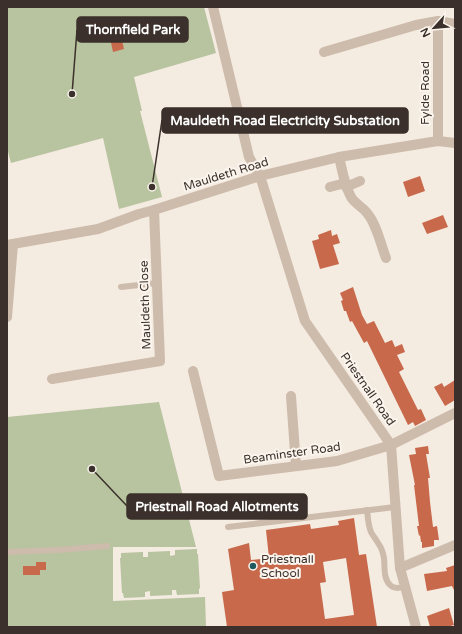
<svg xmlns="http://www.w3.org/2000/svg" width="462" height="634" font-family="'Varela Round',sans-serif">
	<style>
		.green { fill: #b8c4a0 }
		.building { fill: #c8694b; fill-rule: evenodd }
		.lines { fill: none; stroke-linecap: round; stroke-linejoin: round }
		.service { stroke: #cdbbac; stroke-width: 6 }
		.minor { stroke: #cdbbac; stroke-width: 10 }
		.poi-dot { fill: #1f5a5e; stroke: #fbf5ee; stroke-width: 1.5 }
		.labels { text-anchor: middle; stroke-width: 4; stroke-linejoin: round; paint-order: stroke }
		.street-label { font-size: 12px; fill: #3b302b; stroke: #fbf5ee }
		.poi-label { font-size: 12px; fill: #3b302b; stroke: #fbf5ee; text-anchor: start }
		.leader { fill: none; stroke: #3b302b; stroke-width: 1.5 }
		.callout-dot { fill: #3b302b; stroke: #fbf5ee; stroke-width: 1.5 }
		.callout { fill: #3b302b; stroke: #3b302b; stroke-width: 1.5 }
		.callout-label { font-size: 13px; text-anchor: middle; font-weight: bold; fill: #fff }
	</style>
	<rect width="100%" height="100%" fill="#f4ebe1"/>
	<g class="green">
		<path d="M7 7H204L216 53 134 77 142 111H140L162 197 119 209 103 138 11 163 7 148Z"/>
		<path d="M159 402 196 547H113V601L205 597 206 627H7V417Z"/>
		<path d="M197 549V554H198L200 588 199 589V594L177 595 176 590H172V595L150 596V591L145 592V597L124 598 123 593H122L120 558H121V553L143 552V557H148V552L170 551V556L175 555V550Z"/>
	</g>
	<g class="building">
		<path d="M121 36 124 49 113 52 110 38Z"/>
		<path d="M420 176 425 191 408 197 403 182Z"/>
		<path d="M443 215 448 227 427 234 422 223Z"/>
		<path d="M331 230 332 236 337 234 340 243 333 245 339 264 320 269 312 241 319 239 318 235Z"/>
		<path d="M353 287 362 315 367 324 374 321 385 343 392 340 395 347 402 344 405 352 397 355 404 369 399 372 418 410 421 409 426 420 415 426 413 422 408 425 367 341 364 343 352 321 350 322 346 311H344L341 301 343 300 340 293Z"/>
		<path d="M455 380V400L445 406 434 387 442 383 444 387Z"/>
		<path d="M428 446 429 454H426L430 478H428L430 502 433 527 437 526 439 540H434V546L422 548V542H421L420 535 419 536 417 526H419L414 485H415L409 455 416 454 415 448Z"/>
		<path d="M354 518 359 555 366 554 377 627H227L222 592 234 590 228 549 249 543 251 560 269 558 266 530 310 524 311 529 339 525 338 521ZM346 558 354 615 325 619 320 583 326 582 323 562Z"/>
		<path d="M36 562H46V570H40V575H23V566H36Z"/>
		<path d="M455 565V590H454L452 586 427 591 424 574 447 571 446 568Z"/>
		<path d="M449 608 454 625 447 627H430L427 616Z"/>
	</g>
	<g class="lines">
		<g class="service">
			<path d="M121 287 157 283"/>
			<path d="M367 510C368 518 368 525 371 532 373 536 376 539 378 543 381 547 383 552 384 558 385 566 383 578 390 585 394 589 399 588 405 587"/>
			<path d="M228 527 395 507"/>
			<path d="M7 552 58 550 107 546"/>
		</g>
		<g class="minor">
			<path d="M213 7 249 157 260 176 305 321 391 445 400 568 416 627"/>
			<path d="M438 21V141"/>
			<path d="M324 52 416 25 438 21 455 24"/>
			<path d="M339 157C342 169 344 183 350 195 353 203 362 206 367 213 376 223 381 245 386 258"/>
			<path d="M330 187 345 183"/>
			<path d="M346 187 360 181"/>
			<path d="M7 245 98 229 139 214 154 210 260 176 339 157 438 141 455 143"/>
			<path d="M7 317 13 244"/>
			<path d="M193 371 219 476 337 461 391 445 455 413"/>
			<path d="M52 379 160 361 154 210"/>
			<path d="M291 396 296 466"/>
			<path d="M400 568 455 545"/>
		</g>
	</g>
	<circle class="poi-dot" cx="253" cy="566" r="4"/>
	<g class="labels">
		<g class="street-label">
			<text transform="translate(425 93) rotate(-90)" y="4">Fylde Road</text>
			<text transform="translate(226 174) rotate(-17)" y="4">Mauldeth Road</text>
			<text transform="translate(145 305) rotate(-92)" y="4">Mauldeth Close</text>
			<text transform="translate(368 389) rotate(55)" y="4">Priestnall Road</text>
			<text transform="translate(292 453) rotate(-8)" y="4">Beaminster Road</text>
		</g>
		<g class="poi-label">
			<text x="261" y="563">Priestnall<tspan x="261" dy="14">School</tspan></text>
		</g>
	</g>
	<path class="leader" d="M72 94L77 30M152 187L162 120M92 469L127 506"/>
	<g class="callout-dot">
		<circle cx="72" cy="94" r="4"/>
		<circle cx="152" cy="187" r="4"/>
		<circle cx="92" cy="469" r="4"/>
	</g>
	<g class="callout">
		<rect x="77" y="17" width="111" height="25" rx="4"/>
		<rect x="162" y="108" width="246" height="25" rx="4"/>
		<rect x="127" y="494" width="180" height="25" rx="4"/>
	</g>
	<g class="callout-label">
		<text x="133" y="34">Thornfield Park</text>
		<text x="285" y="125">Mauldeth Road Electricity Substation</text>
		<text x="217" y="511">Priestnall Road Allotments</text>
	</g>
	<rect width="462" height="634" fill="none" stroke="#3b302b" stroke-width="16"/>
	<g transform="translate(434 28) rotate(243)" stroke="#fbf5ee" stroke-width="3" paint-order="stroke">
	<path d="M0-3L7 15L0 10L-7 15Z" fill="#3b302b"/>
	<text y="-6" font-size="11" font-weight="bold" text-anchor="middle" fill="#3b302b">N</text>
	</g>
</svg>
